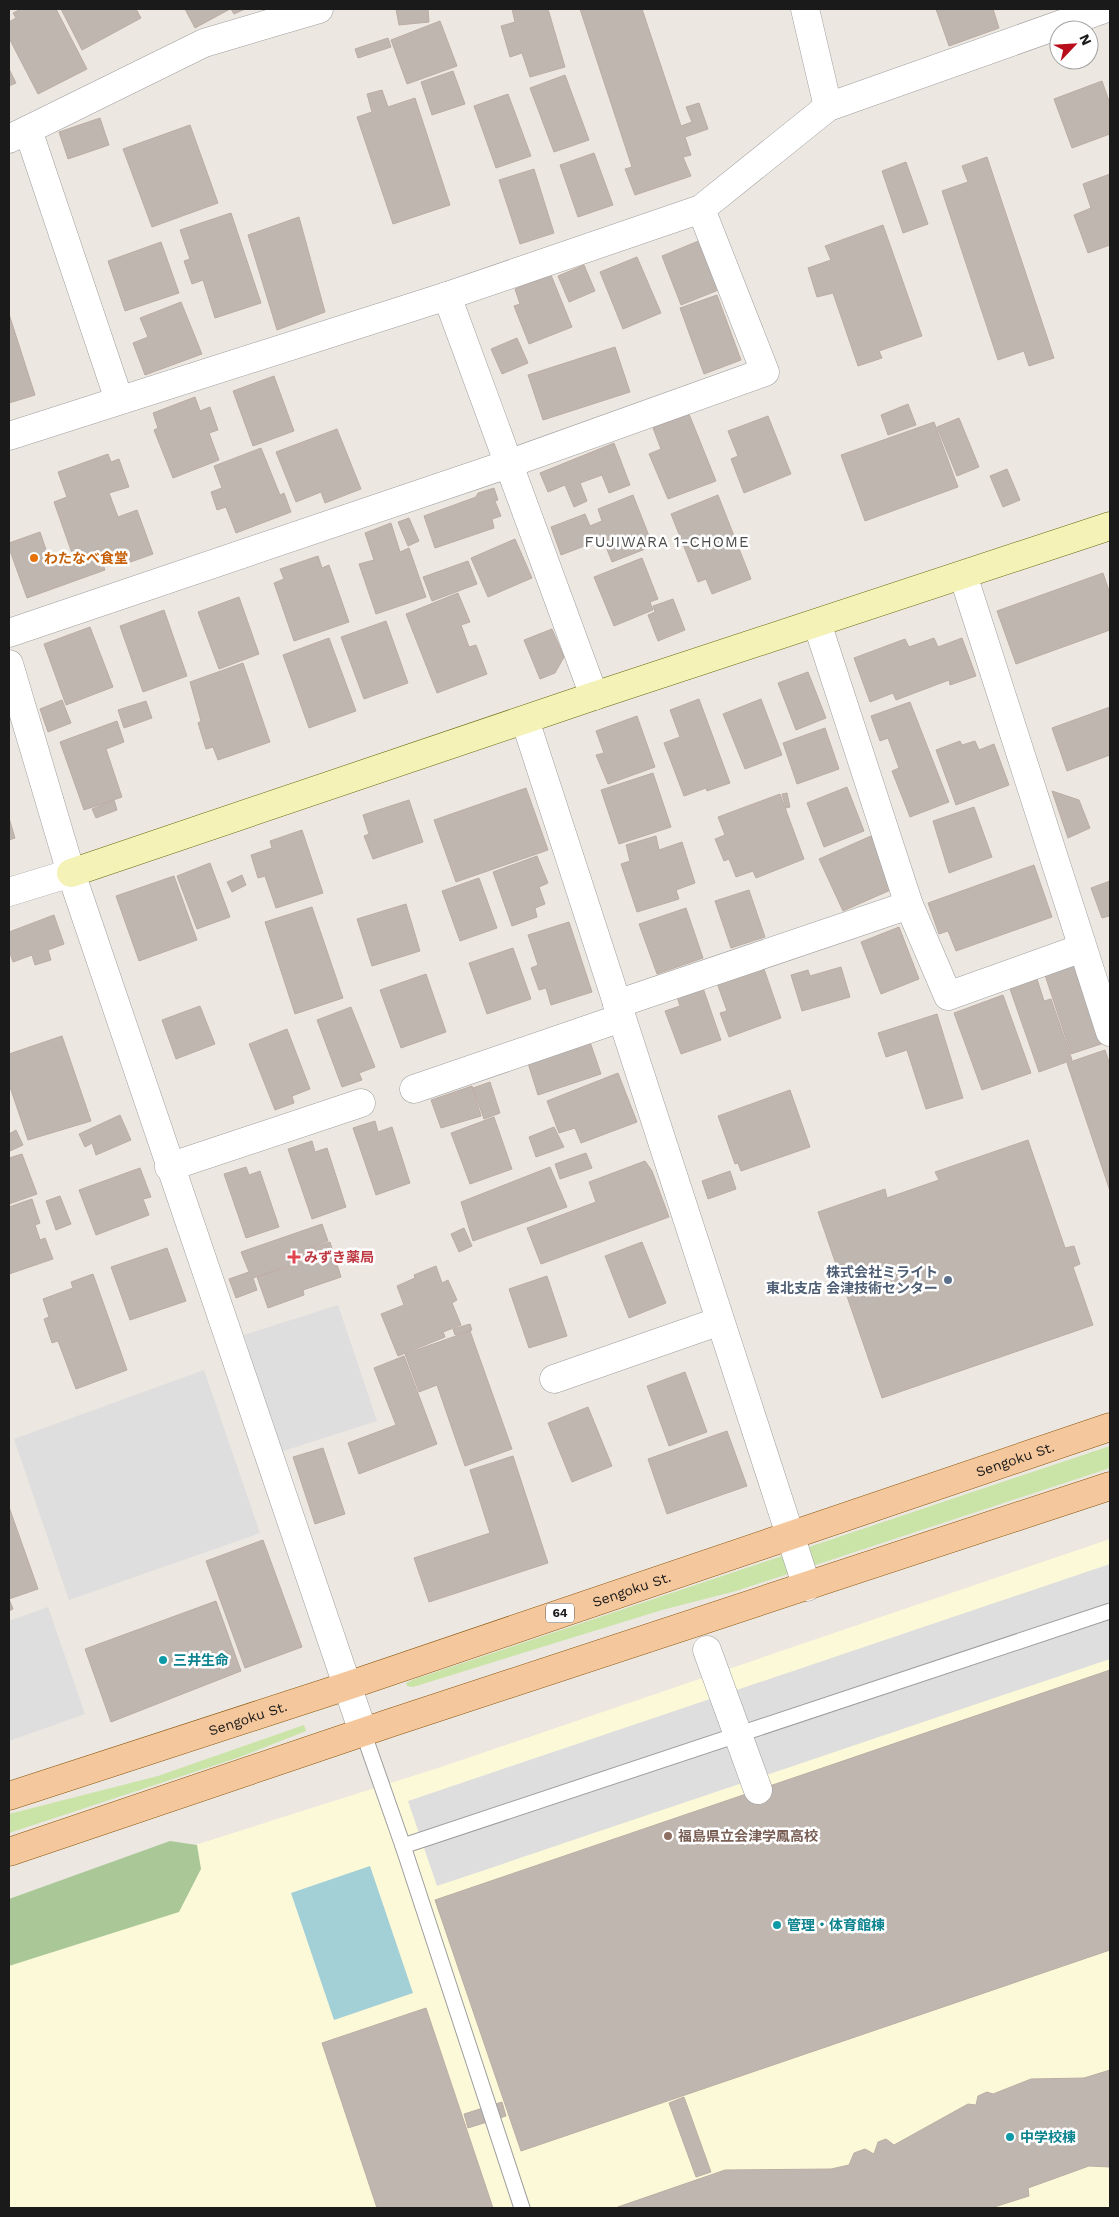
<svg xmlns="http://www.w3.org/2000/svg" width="1119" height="2217" font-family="'Work Sans','Noto Sans JP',sans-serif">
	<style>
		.education { fill: #fcf9d9 }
		.grass { fill: #cae4a8 }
		.forest { fill: #aac897 }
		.parking { fill: #dedede }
		.water { fill: #a3cfd7 }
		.building { fill: #c0b6b0; stroke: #bcada4 }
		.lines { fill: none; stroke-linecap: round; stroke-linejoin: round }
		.lane-casing { stroke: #9e9e9e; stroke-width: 17 }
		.street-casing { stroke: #9e9e9e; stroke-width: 29 }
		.secondary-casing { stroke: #65680b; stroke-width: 29 }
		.primary-casing { stroke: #875409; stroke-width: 29 }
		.lane { stroke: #fff; stroke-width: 15 }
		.street { stroke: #fff; stroke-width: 28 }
		.secondary { stroke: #f4f2b6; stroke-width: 28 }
		.primary { stroke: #f5c79c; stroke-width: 28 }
		.food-dot { fill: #e8710a; stroke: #fff; stroke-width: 2 }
		.health-dot { fill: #e0444e; stroke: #fff; stroke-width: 2 }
		.service-dot { fill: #5c6f8a; stroke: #fff; stroke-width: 2 }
		.culture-dot { fill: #0f9aa8; stroke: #fff; stroke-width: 2 }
		.education-dot { fill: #8d6e63; stroke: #fff; stroke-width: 2 }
		.labels { text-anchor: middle; stroke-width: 5; stroke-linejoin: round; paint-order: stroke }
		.shield { fill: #fff; stroke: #5f5f5f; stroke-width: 1 }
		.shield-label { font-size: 12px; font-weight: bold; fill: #1a1a1a }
		.food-label { font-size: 14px; font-weight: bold; fill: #c56008; stroke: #fff; text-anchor: start }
		.health-label { font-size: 14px; font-weight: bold; fill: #be3a42; stroke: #fff; text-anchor: start }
		.service-label { font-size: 14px; font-weight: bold; fill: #4e5e75; stroke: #fff; text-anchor: end }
		.street-label { font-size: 14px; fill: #1a1a1a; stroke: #fff }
		.culture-label { font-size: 14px; font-weight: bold; fill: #0d838f; stroke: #fff; text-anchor: start }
		.education-label { font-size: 14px; font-weight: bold; fill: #785e54; stroke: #fff; text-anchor: start }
		.neighbourhood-label { font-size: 15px; letter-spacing: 1px; fill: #4d4d4d; stroke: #fff }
	</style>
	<rect width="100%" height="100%" fill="#ece7e0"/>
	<path class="education" d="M1110 1539V2208H9V1904L441 1767Z"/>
	<g class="grass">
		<path d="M1110 1446V1468L736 1591 662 1610 413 1687 407 1686 406 1683 415 1679Z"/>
		<path d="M304 1725 306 1731 240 1757 9 1833V1814L158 1776Z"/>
	</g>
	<path class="forest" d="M170 1841 197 1845 201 1869 179 1912 9 1966V1899Z"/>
	<g class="parking">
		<path d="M338 1305 377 1421 280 1452 244 1335Z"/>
		<path d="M204 1370 260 1533 69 1600 14 1439Z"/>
		<path d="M1110 1564V1659L437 1886 408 1801Z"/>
		<path d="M48 1607 85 1714 9 1741V1621Z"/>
	</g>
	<path class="water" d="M370 1866 413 1993 334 2020 291 1893Z"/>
	<g class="building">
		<path d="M21 9H56L87 69 38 94 9 38V22L16 18 13 13Z"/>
		<path d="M61 9H136L141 18 82 50Z"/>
		<path d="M185 9H230L195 28Z"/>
		<path d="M231 9H245L234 14Z"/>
		<path d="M396 9H428L429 22 399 25Z"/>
		<path d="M512 9H548L565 67 530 77 522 53 510 57 501 26 515 22Z"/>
		<path d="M580 9H642L681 126 692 122 686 107 699 103 708 129 685 137 691 155 683 157 691 176 635 195 625 169 632 167Z"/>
		<path d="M936 9H993L999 28 949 46Z"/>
		<path d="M440 21 457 66 407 84 391 40Z"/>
		<path d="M388 38 391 47 358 58 355 49Z"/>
		<path d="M9 69 16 83 9 86Z"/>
		<path d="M453 71 465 104 432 115 421 82Z"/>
		<path d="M565 75 589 140 554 152 530 88Z"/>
		<path d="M1102 81 1110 104V134L1072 148 1054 99Z"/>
		<path d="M382 90 388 107 415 98 450 205 393 224 357 117 372 112 367 94Z"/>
		<path d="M508 94 531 156 496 168 474 106Z"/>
		<path d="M100 118 109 145 68 159 59 132Z"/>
		<path d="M190 125 218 203 152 227 123 149Z"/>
		<path d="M594 153 613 205 578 217 560 165Z"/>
		<path d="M987 157 1054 358 1029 366 1024 351 998 360 942 191 968 182 962 166Z"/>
		<path d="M906 162 928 224 903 233 882 171Z"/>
		<path d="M534 169 554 233 520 244 499 180Z"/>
		<path d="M1110 174V245L1088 253 1074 215 1091 208 1083 184Z"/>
		<path d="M231 213 261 303 215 318 203 280 192 284 184 261 190 259 180 230Z"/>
		<path d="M299 217 325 312 277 330 248 235Z"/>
		<path d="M883 225 922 336 879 351 882 358 858 366 833 293 817 297 808 268 831 260 825 246Z"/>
		<path d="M701 240 721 289 681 305 662 256Z"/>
		<path d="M161 242 179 293 125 311 108 261Z"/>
		<path d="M637 257 661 313 623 329 600 272Z"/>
		<path d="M584 265 595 291 569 302 558 276Z"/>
		<path d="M551 275 572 327 529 344 514 306 520 304 515 289Z"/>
		<path d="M717 295 741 360 704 374 680 308Z"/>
		<path d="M181 302 202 354 145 375 133 343 148 337 140 318Z"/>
		<path d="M9 314 35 395 9 403Z"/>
		<path d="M517 338 528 363 502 374 491 349Z"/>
		<path d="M615 347 630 392 543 420 528 375Z"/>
		<path d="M274 376 294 431 253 446 233 391Z"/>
		<path d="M195 397 200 411 210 407 218 430 209 433 219 460 173 478 154 430 158 428 153 413Z"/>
		<path d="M908 404 916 425 888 435 881 415Z"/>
		<path d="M689 414 716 481 668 499 649 454 661 449 653 428Z"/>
		<path d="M768 416 791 474 744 493 731 459 738 456 728 431Z"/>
		<path d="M959 418 979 467 957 476 937 427Z"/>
		<path d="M934 422 958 487 865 521 841 455Z"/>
		<path d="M337 429 361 489 325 503 321 492 296 502 276 452Z"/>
		<path d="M614 443 630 485 609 493 602 475 580 483 587 501 574 507 565 485 548 492 540 473Z"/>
		<path d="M261 448 280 495 284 493 291 512 236 533 226 507 217 510 211 492 222 488 214 466Z"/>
		<path d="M108 454 111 462 119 459 129 487 109 493 118 517 137 510 153 554 122 565 116 550 100 556 105 570 27 598 9 548V543L40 532 51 564 73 556 54 502 67 497 58 472Z"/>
		<path d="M1007 469 1020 500 1003 507 990 476Z"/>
		<path d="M494 488 498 500 495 501 501 516 492 519 494 528 435 548 424 516 476 497 478 493Z"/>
		<path d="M633 495 653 546 612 562 603 539 561 555 551 527 585 514 590 526 602 521 598 509Z"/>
		<path d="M718 495 751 579 712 594 706 579 698 582 671 514Z"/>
		<path d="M409 518 419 541 408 546 398 522Z"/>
		<path d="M391 523 400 552 409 548 426 597 376 614 359 564 374 560 365 533Z"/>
		<path d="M515 539 532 578 488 597 471 558Z"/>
		<path d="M318 556 322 568 329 565 349 622 294 641 274 583 284 579 280 569Z"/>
		<path d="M642 558 658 599 650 602 653 610 614 626 594 577Z"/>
		<path d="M468 561 477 584 432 601 423 577Z"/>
		<path d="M1103 573 1110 594V630L1016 664 997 611Z"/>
		<path d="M458 593 470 622 461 625 469 647 476 645 487 674 437 693 406 614Z"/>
		<path d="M239 597 259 654 219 669 198 612Z"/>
		<path d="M673 599 685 630 658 641 648 615 655 612 653 606Z"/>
		<path d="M164 610 187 676 143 692 120 626Z"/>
		<path d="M386 621 408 683 364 699 341 637Z"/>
		<path d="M90 627 113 687 66 705 44 644Z"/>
		<path d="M552 629 564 657 555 673 540 679 524 640Z"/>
		<path d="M329 638 356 711 309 728 283 655Z"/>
		<path d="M934 638 938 647 962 638 976 676 950 685 949 680 896 700 893 693 870 702 854 658 905 639 909 647Z"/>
		<path d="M243 663 270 742 218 760 213 747 206 749 198 723 201 721 190 682Z"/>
		<path d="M808 672 826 718 796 730 778 683Z"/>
		<path d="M699 699 730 783 707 791 706 788 684 796 664 743 680 737 670 710Z"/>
		<path d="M761 699 782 755 745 769 723 714Z"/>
		<path d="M62 700 71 723 48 732 40 709Z"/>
		<path d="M146 701 152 718 124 728 118 710Z"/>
		<path d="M910 702 949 802 910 817 892 771 899 768 888 738 880 741 871 716Z"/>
		<path d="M1110 707V755L1067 771 1052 728Z"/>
		<path d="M637 716 655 767 608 784 596 755 604 753 596 731Z"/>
		<path d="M117 721 124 742 106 749 122 797 84 810 60 742Z"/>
		<path d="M825 728 839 769 797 784 783 743Z"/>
		<path d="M960 741 962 745 975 741 979 750 994 744 1009 785 956 805 936 750Z"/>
		<path d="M653 773 671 827 619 844 601 790Z"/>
		<path d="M847 787 864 831 824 847 807 803Z"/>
		<path d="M526 788 548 850 456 882 434 820Z"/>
		<path d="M1052 791 1079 800 1090 828 1068 838Z"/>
		<path d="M787 793 790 807 786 808 782 794Z"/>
		<path d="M780 794 804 859 756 878 753 871 736 877 729 859 724 861 715 839 725 835 718 817Z"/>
		<path d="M114 800 117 810 96 818 92 809Z"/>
		<path d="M409 800 423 842 373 859 364 836 369 834 363 815Z"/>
		<path d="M974 807 992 857 949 873 933 821Z"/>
		<path d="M9 818 15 838 9 840Z"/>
		<path d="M302 830 323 893 276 908 265 876 258 878 251 855 272 848 270 841Z"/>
		<path d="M656 836 659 850 682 842 695 883 676 890 679 899 637 912 621 864 630 861 626 845Z"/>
		<path d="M871 836 895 888 843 911 819 859Z"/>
		<path d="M537 856 548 883 539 887 545 904 535 908 537 917 512 926 493 872Z"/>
		<path d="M210 863 230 917 197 929 177 876Z"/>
		<path d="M1034 865 1052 917 956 951 948 931 939 934 928 903Z"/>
		<path d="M242 875 246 885 232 892 227 882Z"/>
		<path d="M174 876 197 940 139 961 116 896Z"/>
		<path d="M479 878 497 928 460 941 442 891Z"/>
		<path d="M1110 881V919L1109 916 1102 918 1091 888Z"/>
		<path d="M749 890 765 937 731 948 715 901Z"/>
		<path d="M406 904 420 951 372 966 357 919Z"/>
		<path d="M312 907 343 998 295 1014 265 922Z"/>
		<path d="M686 908 703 958 657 974 639 924Z"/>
		<path d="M54 915 64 944 48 950 51 960 35 965 32 955 13 962 9 950V932Z"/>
		<path d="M569 922 592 992 551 1005 546 988 539 990 531 968 538 965 528 935Z"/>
		<path d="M899 927 919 979 881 994 861 942Z"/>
		<path d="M513 948 531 999 487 1014 469 963Z"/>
		<path d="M1077 964 1104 1043 1071 1054 1045 975Z"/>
		<path d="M763 966 781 1018 729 1037 720 1013 727 1011 717 983Z"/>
		<path d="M841 967 850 997 802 1011 791 975 808 970 810 976Z"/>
		<path d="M426 974 446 1032 401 1048 380 990Z"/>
		<path d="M1037 979 1044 1001 1051 999 1072 1060 1039 1072 1010 989Z"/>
		<path d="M703 988 721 1040 681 1054 665 1011 680 1006 677 997Z"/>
		<path d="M1003 995 1031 1073 982 1090 954 1013Z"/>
		<path d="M200 1006 215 1044 176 1059 162 1020Z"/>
		<path d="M351 1007 375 1067 359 1073 362 1080 342 1087 317 1020Z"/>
		<path d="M937 1014 963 1098 926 1109 907 1050 886 1057 878 1033Z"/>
		<path d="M287 1029 310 1089 292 1096 294 1103 275 1110 249 1044Z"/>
		<path d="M62 1036 91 1121 28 1140 9 1084V1054Z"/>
		<path d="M589 1039 601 1074 538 1095 527 1060Z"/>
		<path d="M1105 1050 1110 1065V1191L1067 1063Z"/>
		<path d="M618 1073 637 1122 581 1143 575 1128 559 1133 547 1101Z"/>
		<path d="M490 1082 500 1113 484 1119 473 1088Z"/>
		<path d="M472 1086 481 1116 441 1128 431 1100Z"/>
		<path d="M790 1090 810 1147 741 1171 738 1163 735 1164 718 1116Z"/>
		<path d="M120 1115 131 1140 96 1155 92 1143 85 1147 79 1134Z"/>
		<path d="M494 1117 512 1169 470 1184 451 1133Z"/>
		<path d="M375 1121 378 1132 392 1127 410 1183 376 1195 353 1128Z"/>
		<path d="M554 1127 564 1147 536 1157 529 1137Z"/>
		<path d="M16 1130 23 1145 10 1151 9 1134Z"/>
		<path d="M1028 1140 1065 1248 1074 1246 1080 1264 1073 1267 1093 1325 882 1398 818 1212 885 1189 887 1198 939 1180 935 1172Z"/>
		<path d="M312 1141 315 1152 327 1148 346 1207 312 1219 288 1149Z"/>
		<path d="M586 1153 592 1168 560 1179 555 1164Z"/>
		<path d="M22 1154 37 1194 9 1204V1158Z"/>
		<path d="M645 1161 652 1171 669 1217 541 1264 527 1228 596 1202 589 1182Z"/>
		<path d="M246 1167 249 1175 260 1171 279 1227 246 1238 224 1174Z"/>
		<path d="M550 1167 567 1207 473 1241 461 1202Z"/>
		<path d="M140 1168 151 1197 143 1199 149 1215 96 1235 79 1190Z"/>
		<path d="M730 1171 736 1189 708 1199 702 1181Z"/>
		<path d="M60 1196 71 1224 56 1230 46 1201Z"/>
		<path d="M32 1199 40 1223 35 1225 40 1240 45 1238 53 1259 9 1274V1207Z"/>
		<path d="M322 1224 328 1241 309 1248 312 1257 253 1278 257 1290 236 1298 229 1279 249 1272 241 1252Z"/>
		<path d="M464 1228 472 1246 459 1252 451 1234Z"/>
		<path d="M330 1242 341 1277 303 1290 304 1295 268 1308 257 1277 314 1258 311 1248Z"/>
		<path d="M642 1242 666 1303 629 1318 605 1256Z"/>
		<path d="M167 1248 186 1301 130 1320 111 1267Z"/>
		<path d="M436 1266 442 1283 448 1280 457 1300 452 1303 461 1325 443 1332 445 1337 398 1356 381 1314 404 1305 397 1286 415 1278 414 1275Z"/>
		<path d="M93 1274 127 1370 76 1389 58 1341 52 1343 44 1319 49 1317 43 1299 73 1288 71 1282Z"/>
		<path d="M547 1276 567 1336 529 1348 509 1289Z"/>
		<path d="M470 1324 472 1330 455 1335 453 1329Z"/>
		<path d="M470 1331 512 1449 465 1466 437 1385 419 1392 405 1354Z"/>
		<path d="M404 1356 437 1444 359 1474 348 1443 396 1425 374 1368Z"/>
		<path d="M685 1372 707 1432 669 1446 647 1386Z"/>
		<path d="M588 1407 612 1466 572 1482 548 1423Z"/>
		<path d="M727 1431 747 1486 667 1514 648 1459Z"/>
		<path d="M323 1448 345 1514 315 1524 293 1457Z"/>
		<path d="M513 1456 548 1563 429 1602 414 1558 490 1533 470 1470Z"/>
		<path d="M9 1507 38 1589 9 1599 13 1609 9 1611Z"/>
		<path d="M263 1540 302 1647 245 1668 206 1561Z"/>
		<path d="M216 1601 241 1671 111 1722 85 1649Z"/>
		<path d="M1110 1670V1950L521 2151 435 1900Z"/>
		<path d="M426 2008 493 2208H377L322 2043Z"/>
		<path d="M1110 2070V2167L1089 2166 1028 2188 1029 2196 991 2208H615L725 2170 831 2169 849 2165 854 2153 865 2149 874 2154 878 2142 886 2139 894 2145 968 2104 976 2105 978 2096 987 2092 993 2094 1031 2079 1084 2078Z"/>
		<path d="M684 2097 711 2172 696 2177 669 2103Z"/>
		<path d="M502 2102 506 2116 468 2128 464 2114Z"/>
	</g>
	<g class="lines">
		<g class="lane-casing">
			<g id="lane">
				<path d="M363 1732 403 1846 522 2208"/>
				<path d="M403 1846 1110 1611"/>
			</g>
		</g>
		<g class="street-casing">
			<g id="street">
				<path d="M805 9 828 107"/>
				<path d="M28 130 119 400"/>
				<path d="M9 139 204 43 319 9"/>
				<path d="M447 296 594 696"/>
				<path d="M9 436 447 296 701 209 828 107 1104 9"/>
				<path d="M963 575 1110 1032"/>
				<path d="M817 623 909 905 948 996 1082 948"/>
				<path d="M9 633 508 464 765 372 701 209"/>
				<path d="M9 664 71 873 363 1732"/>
				<path d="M525 720 807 1587"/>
				<path d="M9 892 71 873"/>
				<path d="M617 1004 909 905"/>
				<path d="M414 1089 621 1018"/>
				<path d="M169 1167 361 1103"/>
				<path d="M554 1379 720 1321"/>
				<path d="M707 1650 758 1790"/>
			</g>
		</g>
		<g class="secondary-casing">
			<path id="secondary" d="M71 873 594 696 1110 526"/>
		</g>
		<g class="primary-casing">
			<g id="primary">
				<path id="s1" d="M9 1796 347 1686 1110 1427"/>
				<path d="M9 1852 390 1723 1110 1486"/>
			</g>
		</g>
		<use href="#lane" class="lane"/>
		<use href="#street" class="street"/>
		<use href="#secondary" class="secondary"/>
		<use href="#primary" class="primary"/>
	</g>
	<circle class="food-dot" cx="34" cy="558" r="5"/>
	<path class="health-dot" d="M291.5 1249.5h5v5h5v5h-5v5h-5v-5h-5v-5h5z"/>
	<circle class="service-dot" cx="948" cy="1280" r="5"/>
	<g class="culture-dot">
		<circle cx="163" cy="1660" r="5"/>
		<circle cx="777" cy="1925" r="5"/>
		<circle cx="1010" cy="2137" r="5"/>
	</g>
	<circle class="education-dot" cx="668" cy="1836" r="5"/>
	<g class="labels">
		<rect class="shield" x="546" y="1603.5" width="28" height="19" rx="4"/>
		<g class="shield-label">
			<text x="560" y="1617">64</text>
		</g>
		<g class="food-label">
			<text x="44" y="563">わたなべ食堂</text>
		</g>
		<g class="health-label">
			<text x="304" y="1262">みずき薬局</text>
		</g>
		<g class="service-label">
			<text x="938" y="1277">株式会社ミライト<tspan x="938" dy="16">東北支店 会津技術センター</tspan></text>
		</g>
		<g class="street-label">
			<text dy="5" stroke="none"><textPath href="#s1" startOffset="1061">Sengoku St.</textPath></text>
			<text dy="5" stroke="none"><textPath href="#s1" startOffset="656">Sengoku St.</textPath></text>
			<text dy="5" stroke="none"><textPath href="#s1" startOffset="251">Sengoku St.</textPath></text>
		</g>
		<g class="culture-label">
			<text x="173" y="1665">三井生命</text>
			<text x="787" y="1930">管理・体育館棟</text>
			<text x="1020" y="2142">中学校棟</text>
		</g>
		<g class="education-label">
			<text x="678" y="1841">福島県立会津学鳳高校</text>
		</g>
		<g class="neighbourhood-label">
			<text x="667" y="547">FUJIWARA 1-CHOME</text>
		</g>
	</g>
	<rect width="1119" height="2217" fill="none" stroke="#1a1a1a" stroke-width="20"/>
	<g transform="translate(1074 45) rotate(65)"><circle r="24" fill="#ffffff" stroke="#a3a3a3"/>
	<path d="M0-4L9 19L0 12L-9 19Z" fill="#b80d1a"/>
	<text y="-8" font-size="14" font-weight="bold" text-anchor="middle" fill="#1a1a1a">N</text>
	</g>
</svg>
